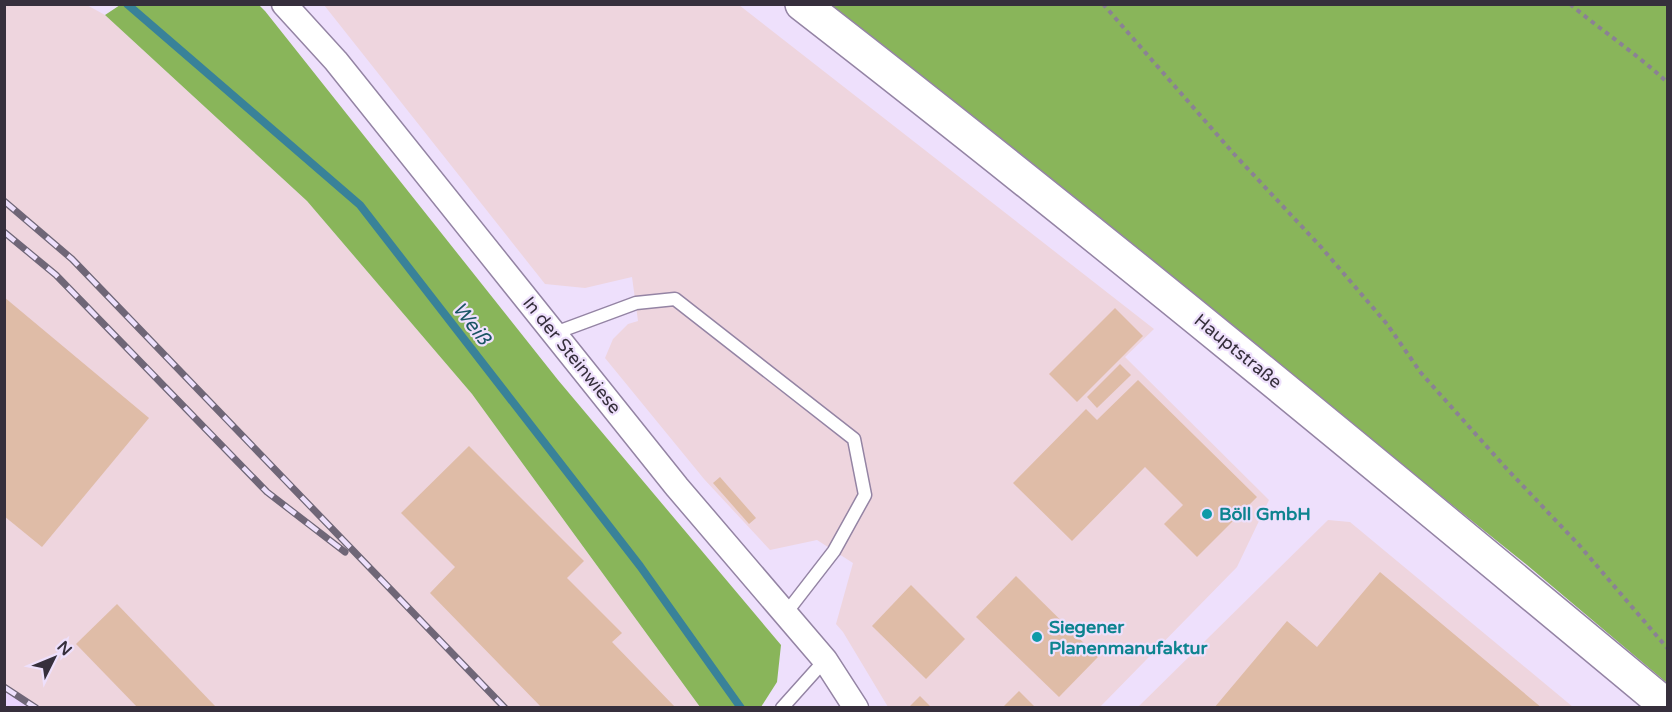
<svg xmlns="http://www.w3.org/2000/svg" width="1672" height="712" font-family="'Varela Round',sans-serif">
	<style>
		.industrial { fill: #eed5de }
		.built { fill: #ead5fe }
		.forest { fill: #89b55a }
		.lines { fill: none; stroke-linecap: round; stroke-linejoin: round }
		.stream { stroke: #398299; stroke-width: 8 }
		.building { fill: #dfbca7 }
		.service-casing { stroke: #9484a4; stroke-width: 15 }
		.minor-casing { stroke: #9484a4; stroke-width: 27 }
		.secondary-casing { stroke: #9484a4; stroke-width: 36 }
		.path { stroke: #8b8195; stroke-width: 4; stroke-dasharray: 4.5 4.5; stroke-linecap: butt }
		.service { stroke: #fff; stroke-width: 12 }
		.minor { stroke: #fff; stroke-width: 24 }
		.secondary { stroke: #fff; stroke-width: 33 }
		.rail-casing { stroke: #6f6677; stroke-width: 7 }
		.rail { stroke: #eee0fc; stroke-width: 4.5; stroke-dasharray: 14; stroke-linecap: butt }
		.culture-dot { fill: #0f9aa8; stroke: #eee0fc; stroke-width: 2 }
		.labels { text-anchor: middle; stroke-width: 4.5; stroke-linejoin: round; paint-order: stroke }
		.street-label { font-size: 18px; fill: #362f3c; stroke: #eee0fc }
		.culture-label { font-size: 18px; font-weight: bold; fill: #0d838f; stroke: #eee0fc; text-anchor: start }
		.water-label { font-size: 20px; font-style: italic; fill: #1a5564; stroke: #eee0fc }
	</style>
	<rect width="100%" height="100%" fill="#eee0fc"/>
	<g class="industrial">
		<path d="M85 4 105 15 307 201 472 394 700 707 33 708 5 691V5Z"/>
		<path d="M324 5H739L1154 329 1125 357 1269 500 1237 567 1100 707H888L843 632 836 624 853 563 817 540 770 550 704 479 605 358 613 339 628 324 638 321 632 277 585 288 545 284Z"/>
		<path d="M1328 520 1350 522 1573 707 1137 708Z"/>
	</g>
	<path class="built" d="M5 691 33 707H5Z"/>
	<g class="forest">
		<path d="M120 5 258 4 265 11 558 380 781 645 777 682 761 707H700L472 394 307 201 105 15Z"/>
		<path d="M829 5H1667V683L1527 565Z"/>
	</g>
	<g class="lines">
		<path class="stream" d="M127 4 360 205 640 566 741 708"/>
	</g>
	<g class="building">
		<path d="M4 297 149 418 42 547 4 516Z"/>
		<path d="M1115 308 1143 336 1077 402 1049 374Z"/>
		<path d="M1120 364 1131 375 1097 408 1087 397Z"/>
		<path d="M1138 380 1257 497 1197 557 1164 524 1183 505 1145 467 1072 541 1013 483 1086 409 1097 420Z"/>
		<path d="M469 446 584 561 567 578 622 633 612 642 676 708H542L430 593 455 567 401 513Z"/>
		<path d="M720 477 756 518 749 524 713 483Z"/>
		<path d="M1380 572 1542 708H1214L1287 621 1317 647Z"/>
		<path d="M1016 576 1098 657 1059 697 976 617Z"/>
		<path d="M911 585 965 639 926 679 872 626Z"/>
		<path d="M117 604 215 706 213 708H138L76 644Z"/>
		<path d="M1019 691 1036 708H1002Z"/>
		<path d="M920 696 932 708H908Z"/>
	</g>
	<g class="lines">
		<g class="service-casing">
			<g id="service">
				<path d="M555 333 636 303 675 299 854 439 865 495 834 551 786 613"/>
				<path d="M782 708 825 660"/>
			</g>
		</g>
		<g class="minor-casing">
			<path id="minor" d="M284 4 336 61 677 487 825 660 856 708"/>
		</g>
		<g class="secondary-casing">
			<path id="secondary" d="M802 4C1096 232 1382 469 1668 707"/>
		</g>
		<g class="path">
			<path d="M1103 4 1234 154 1321 247 1387 324 1421 373 1506 468 1579 545 1668 649"/>
			<path d="M1570 4C1602 31 1637 54 1668 83"/>
		</g>
		<use href="#service" class="service"/>
		<use href="#minor" class="minor"/>
		<use href="#secondary" class="secondary"/>
		<g class="rail-casing">
			<g id="rail">
				<path d="M4 201 72 259 505 708"/>
				<path d="M4 232 56 275 267 492 345 552"/>
				<path d="M4 687 36 708"/>
			</g>
		</g>
		<use href="#rail" class="rail"/>
	</g>
	<g class="culture-dot">
		<circle cx="1207" cy="514" r="6"/>
		<circle cx="1037" cy="637" r="6"/>
	</g>
	<g class="labels">
		<g class="street-label">
			<text transform="translate(1238 351) rotate(39)" y="6">Hauptstraße</text>
			<text transform="translate(572 355) rotate(51)" y="6">In der Steinwiese</text>
		</g>
		<g class="culture-label">
			<text x="1219" y="520">Böll GmbH</text>
			<text x="1049" y="633">Siegener<tspan x="1049" dy="21">Planenmanufaktur</tspan></text>
		</g>
		<g class="water-label">
			<text transform="translate(472 323) rotate(52)" y="7">Weiß</text>
		</g>
	</g>
	<rect width="1672" height="712" fill="none" stroke="#362f3c" stroke-width="12"/>
	<g transform="translate(54 658) rotate(47)" stroke="#eee0fc" stroke-width="4.5" paint-order="stroke">
	<path d="M0-4.5L10 22L0 15L-10 22Z" fill="#362f3c"/>
	<text y="-9" font-size="16" font-weight="bold" text-anchor="middle" fill="#362f3c">N</text>
	</g>
</svg>
